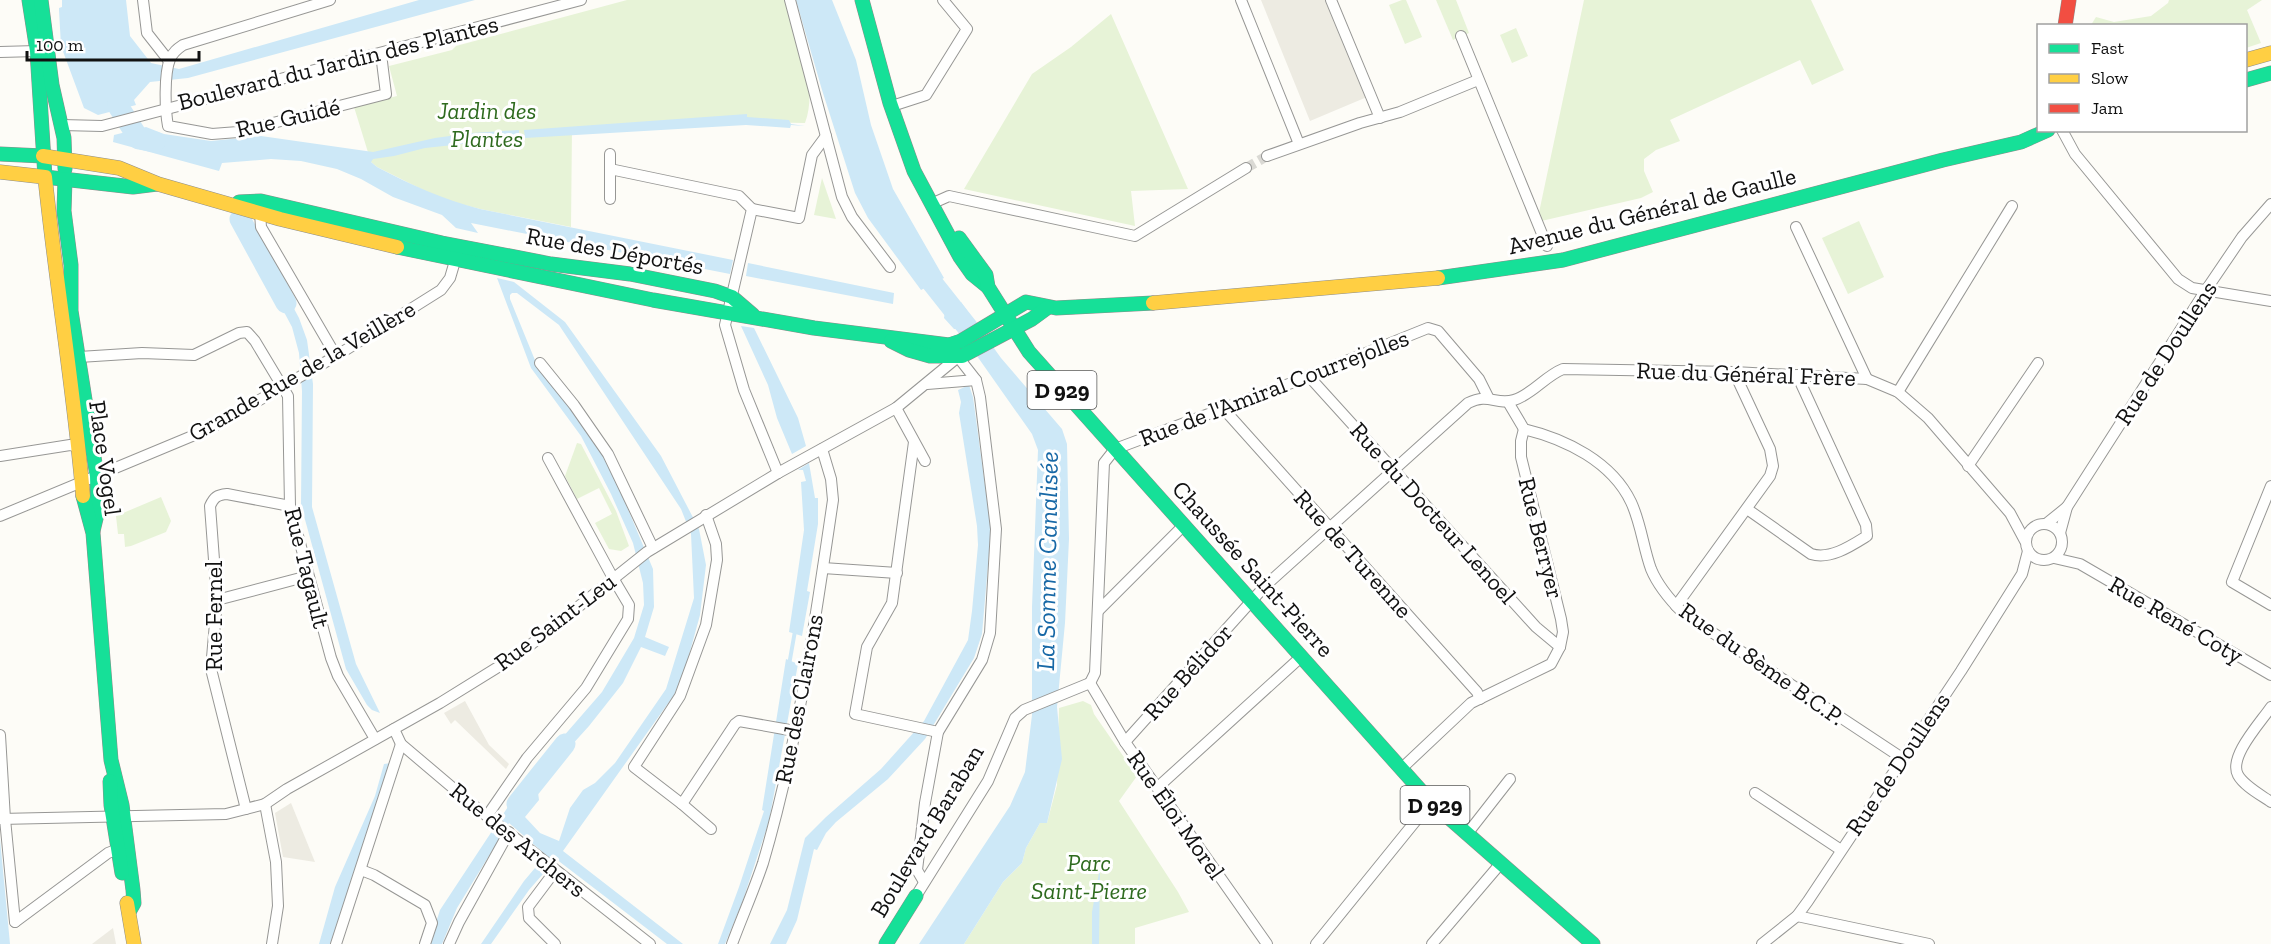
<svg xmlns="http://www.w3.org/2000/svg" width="2271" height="944" font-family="'Zilla Slab',serif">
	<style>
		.green { fill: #e7f3d7 }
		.plaza { fill: #edebe2 }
		.water { fill: #cde8f7 }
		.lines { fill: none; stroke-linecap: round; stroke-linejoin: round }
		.stream { stroke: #cde8f7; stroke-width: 4 }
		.river { stroke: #cde8f7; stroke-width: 21 }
		.street-tunnel { stroke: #dad9d4; stroke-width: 10; stroke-dasharray: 10 5; stroke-linecap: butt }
		.street-casing { stroke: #979795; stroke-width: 12 }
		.fast-casing { stroke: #8e8d8b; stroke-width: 15 }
		.slow-casing { stroke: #8e8d8b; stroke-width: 15 }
		.jam-casing { stroke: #8e8d8b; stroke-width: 15 }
		.street { stroke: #fffffe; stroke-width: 10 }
		.fast { stroke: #16e098; stroke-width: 14 }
		.slow { stroke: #ffcf43; stroke-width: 14 }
		.jam { stroke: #f24e42; stroke-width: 14 }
		.labels { text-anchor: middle; stroke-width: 6; stroke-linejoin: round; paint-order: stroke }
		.shield { fill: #fff; stroke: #585858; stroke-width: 1.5 }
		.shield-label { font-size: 22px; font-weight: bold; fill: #111 }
		.street-label { font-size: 24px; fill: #111; stroke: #fff }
		.park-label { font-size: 24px; font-style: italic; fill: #2f6b1f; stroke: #fff }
		.water-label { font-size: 26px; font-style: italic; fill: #1768a6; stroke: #fff }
	</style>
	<rect width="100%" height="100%" fill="#fdfcf7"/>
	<g class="green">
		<path d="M627 0H786C797 38 819 85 805 123L738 122 572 128 571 227 480 209 441 199 377 167 371 162 354 107 397 96 389 66 452 50 456 46Z"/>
		<path d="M1402 0H1406L1422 37 1405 44 1389 5Z"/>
		<path d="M1436 0H1456L1469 33 1453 40Z"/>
		<path d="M1584 0H1811L1844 70 1812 85 1800 60 1670 120 1680 141 1656 150 1644 159V171L1653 192 1641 198 1537 222Z"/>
		<path d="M2169 0H2262L2247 10 2261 43 2246 48V26L2091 25 2096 17 2114 22 2151 16 2168 3Z"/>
		<path d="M1111 14 1188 189 1131 191 1135 226 964 189 1032 74 1071 47Z"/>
		<path d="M1516 28 1528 56 1512 63 1500 35Z"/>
		<path d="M822 178 836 219 814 215Z"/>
		<path d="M1859 221 1884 277 1848 294 1822 238Z"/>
		<path d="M577 443 581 444 616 511 629 546 621 551 609 549 595 523 612 514 599 488 577 499 565 476Z"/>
		<path d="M161 497 171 521 166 532 131 546 125 547 124 534H118L116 516Z"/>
		<path d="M1083 701 1091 705 1094 714 1137 776 1119 801 1178 892 1189 912 1135 928V944H964L1003 882 1022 863 1026 848 1040 823H1047L1057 785 1059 708Z"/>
	</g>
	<g class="plaza">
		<path d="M1261 0H1327L1367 97 1310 121Z"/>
		<path d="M465 701 489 745 509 764 506 769 455 720 451 724 444 713Z"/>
		<path d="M291 803 315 862 283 857 275 813Z"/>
		<path d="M113 928 116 944H92Z"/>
	</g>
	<g class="water">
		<path d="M62 0H126L130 36 151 63 179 69 419 0H475L188 78 150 82 134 100 136 105 98 115 84 108 61 46 59 10V8L62 7Z"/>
		<path d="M796 0H832L856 60 871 125 893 189 944 278 921 290 868 218 855 193 822 90Z"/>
		<path d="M747 114V117L789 120 791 124 805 126 791 125 790 128 746 125 525 138 524 130Z"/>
		<path d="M146 127 164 134 211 141 261 136 373 152 435 138 472 133 519 130V138L425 148 394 156 373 159 371 162 377 167C411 185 442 199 480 209L733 260 730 274 471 223 478 233 456 228 442 215 393 197 361 179 337 169 301 161 271 159 222 163 219 171 113 142 114 135Z"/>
		<path d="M234 219H244L269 264 261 269Z"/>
		<path d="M748 263 894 293 893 304 746 276Z"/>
		<path d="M277 277 299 318 307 340 313 384 312 507 356 664 380 713 372 710 367 705 346 669 301 505 302 391 299 353 292 327 268 282Z"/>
		<path d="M497 278 514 282 565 322 661 456 699 529 706 565 700 615 686 666 674 695 563 851 683 944H667L556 859 529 890 491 944H481L524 881 546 855 509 823 457 908 442 944H429L440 910 527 778 537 785 539 800 525 817 540 833 559 841 570 808 583 790 595 783 615 763 666 689 694 598 691 534 681 509 559 325 517 293H512L510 295V299L539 370 568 403 597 445 614 476 653 569 654 607 645 637 669 647 665 656 641 647 623 683 589 726 551 768 542 761 602 692 634 638 644 605 643 583 633 543 611 494 581 436 531 368Z"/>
		<path d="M961 302 1001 358 1062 429 1067 444 1069 539 1065 623 1057 707 1062 759 1047 823H1040L1026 848 1022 863 1003 882 964 944H919L1010 806 1025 772 1032 715V607L1038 450 1032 434 958 329H954L944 318 945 311 954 303Z"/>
		<path d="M741 326 754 328 798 418 806 446 792 454 777 418 768 385Z"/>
		<path d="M969 385 973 397 991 530 982 634 974 658 925 739 888 779 836 822 826 833 817 850 814 849 797 920 786 944H770L787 910 805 838 826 817 881 769 924 721 968 640 972 611 978 545 977 526 959 413 961 402 958 390Z"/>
		<path d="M809 463 815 498H818V524L807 591 810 592 802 636 789 632 804 530 801 482 806 481 803 470H798Z"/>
		<path d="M786 659 798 664 769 821 742 903 725 944H718L739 887 764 811 762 810Z"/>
		<path d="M391 763 330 944H319L335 887 375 796 384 764Z"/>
		<path d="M0 839 10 944H0Z"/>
		<path d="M1100 867 1099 944H1092V912Z"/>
	</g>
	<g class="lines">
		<path class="stream" d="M789 665 795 631"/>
		<g class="river">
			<path d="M119 81 118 106 139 139 155 142"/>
			<path d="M240 219 286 303"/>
			<path d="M915 261 968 328"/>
			<path d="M517 804 565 744"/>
		</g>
		<path class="street-tunnel" d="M1246 168 1267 156"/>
		<g class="street-casing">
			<g id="street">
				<path d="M143 0 147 33 169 61"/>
				<path d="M330 0 183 45C177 49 173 52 170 59 164 74 165 110 168 126L212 134 238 132 386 94 381 54"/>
				<path d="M790 0 842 197 852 217 890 267"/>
				<path d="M1241 0 1299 144"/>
				<path d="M1331 0 1380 118"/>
				<path d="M1461 36 1547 246"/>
				<path d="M0 52 37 51"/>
				<path d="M892 106 926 95 967 29 943 0"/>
				<path d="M62 125 102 126 581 0"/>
				<path d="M2062 130 2075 154 2178 279 2192 288 2271 301"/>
				<path d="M610 154V199"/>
				<path d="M1267 156 1360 123 1400 112 1478 80"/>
				<path d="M610 169 739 196 752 209 725 325 744 390 778 473"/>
				<path d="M931 204 949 196 1135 236 1246 168"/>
				<path d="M752 209 799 218 812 155 826 136"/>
				<path d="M260 213 261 227 336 356"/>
				<path d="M1796 227 1867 379"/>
				<path d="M79 357 142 353 194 355 239 333 247 332 255 341 288 396 290 506 331 658 338 676 375 739"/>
				<path d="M540 363 574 405 608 454 653 548"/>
				<path d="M1310 375 1314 382 1536 627 1560 647"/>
				<path d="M927 384 976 380"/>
				<path d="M1898 392 2012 206"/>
				<path d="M1508 402 1524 429C1566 439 1612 462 1631 502 1641 523 1643 547 1651 569 1658 586 1670 600 1683 613L1902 758"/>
				<path d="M896 408 925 461"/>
				<path d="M1227 408 1229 415 1477 692 1480 699"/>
				<path d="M914 442 892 603 867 647 855 714 938 732"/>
				<path d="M0 456 70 445 79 447"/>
				<path d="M1968 466 2038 363"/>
				<path d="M2271 486 2232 582 2271 605"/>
				<path d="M1747 509 1811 554C1830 560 1851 546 1867 536L1866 525 1797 375"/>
				<path d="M706 515 716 544 717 560 706 625 680 696 634 767 682 804 735 724 739 721 795 731"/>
				<path d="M0 516 209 429 336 356 441 290 450 278 455 261"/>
				<circle cx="2044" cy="542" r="18"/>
				<path d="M2046 524 2067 507"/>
				<path d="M2060 533 2067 507 2206 290 2242 237 2271 204"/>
				<path d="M2054 558 2080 564 2271 675"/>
				<path d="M823 568 897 573"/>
				<path d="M217 600 308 576"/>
				<path d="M1676 606 1770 476 1773 466 1770 449 1734 372"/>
				<path d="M1098 611 1183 526"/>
				<path d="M1090 683 1095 673 1104 463 1115 449 1294 382 1428 328 1438 331 1479 379 1488 397"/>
				<path d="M1090 683 1125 742 1267 944"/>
				<path d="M2271 707C2261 722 2228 757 2238 775 2244 786 2261 795 2271 802"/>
				<path d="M394 729 401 744 473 805 650 944"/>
				<path d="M0 735 5 819 15 922"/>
				<path d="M1125 742 1265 586 1468 403C1489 392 1496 406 1514 400 1533 394 1545 376 1563 369L1734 372 1867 379 1898 392 1928 418 2010 513 2025 541"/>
				<path d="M1401 769 1471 703 1551 664 1560 647 1563 632 1561 619 1521 457V441L1524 429"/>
				<path d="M1158 787 1301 657"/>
				<path d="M1755 793 1841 850"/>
				<path d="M265 804 276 862 278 906 272 944"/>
				<path d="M682 804 711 829"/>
				<path d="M246 809 211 669 217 600 210 506C214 497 217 495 227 494L290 506"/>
				<path d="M487 816 527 758 586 688 628 619 629 605 613 578 548 458"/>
				<path d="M0 819 226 814 265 804 287 789 440 703 519 654 647 552 778 473 896 408 958 357 976 380 980 397 996 529 990 633 982 660 938 732 925 803 917 870 924 882"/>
				<path d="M1467 834 1510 779"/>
				<path d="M361 870 374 875 425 905 432 923 425 944"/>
				<path d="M916 896 988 781 1015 718 1024 710 1090 683"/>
				<path d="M1797 916 1929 944"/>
				<path d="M15 922 108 853 118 849 123 853"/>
				<path d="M336 944 401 744"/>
				<path d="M449 944 459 922 509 832"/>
				<path d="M555 944 529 918 528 907 555 871"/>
				<path d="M732 944C742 917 754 890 763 863 798 744 815 622 833 500L831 479 822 449"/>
				<path d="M1316 944 1431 802"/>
				<path d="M1432 944 1501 863"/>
				<path d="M1762 944 1797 916 1808 901 1961 671 2022 574 2028 551"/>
			</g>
		</g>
		<g class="fast-casing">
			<g id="fast">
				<path d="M29 0 37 51 45 177 133 187 157 184"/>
				<path d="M41 0 52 85 64 138 65 169"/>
				<path d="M862 0 890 103 914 171 960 257 972 274 988 287"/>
				<path d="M2246 80 2271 73"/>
				<path d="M0 154 43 156"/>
				<path d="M65 179 64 211 71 265V311L97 476 98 510 93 531"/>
				<path d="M239 202 261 201 442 243 551 264 630 274 715 291 732 297 753 315"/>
				<path d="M959 238 986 275 988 287 1005 314"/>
				<path d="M397 247 653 300 814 328 949 345 961 341 1026 302 1056 308 1153 303"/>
				<path d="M1438 278 1563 260 1943 160 2021 142 2048 130"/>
				<path d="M1005 314 1029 352 1431 802 1593 944"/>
				<path d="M891 341 909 350 930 356H962L1032 319 1047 308"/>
				<path d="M83 496 93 533 111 760 122 805 133 890 134 903 130 910"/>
				<path d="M110 781 111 805 122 873"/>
				<path d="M886 944 916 896"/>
			</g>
		</g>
		<g class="slow-casing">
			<g id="slow">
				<path d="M2246 60 2271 53"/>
				<path d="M43 156 119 168 158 184 280 219 397 247"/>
				<path d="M0 172 45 177C56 284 74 389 83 496"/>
				<path d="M1153 303 1438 278"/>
				<path d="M127 903 134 944"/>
			</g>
		</g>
		<g class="jam-casing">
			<path id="jam" d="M2065 26 2069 0"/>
		</g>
		<use href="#street" class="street"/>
		<use href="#fast" class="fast"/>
		<use href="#slow" class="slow"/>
		<use href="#jam" class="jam"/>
	</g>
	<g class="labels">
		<g class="shield">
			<rect x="1027.5" y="371" width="69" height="38" rx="4.5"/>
			<rect x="1400.5" y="786" width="69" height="38" rx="4.5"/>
		</g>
		<g class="shield-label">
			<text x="1062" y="398">D 929</text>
			<text x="1435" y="813">D 929</text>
		</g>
		<g class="street-label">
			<text transform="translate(338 63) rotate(-14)" y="8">Boulevard du Jardin des Plantes</text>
			<text transform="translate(288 118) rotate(-13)" y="8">Rue Guidé</text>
			<text transform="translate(1652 211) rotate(-14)" y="8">Avenue du Général de Gaulle</text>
			<text transform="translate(615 251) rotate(10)" y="8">Rue des Déportés</text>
			<text transform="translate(2166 353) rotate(-57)" y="8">Rue de Doullens</text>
			<text transform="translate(302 371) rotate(-30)" y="8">Grande Rue de la Veillère</text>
			<text transform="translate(1746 374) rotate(2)" y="8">Rue du Général Frère</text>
			<text transform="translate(1274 388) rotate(-21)" y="8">Rue de l'Amiral Courrejolles</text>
			<text transform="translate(105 458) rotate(82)" y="8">Place Vogel</text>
			<text transform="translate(1433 513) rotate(48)" y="8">Rue du Docteur Lenoel</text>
			<text transform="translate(1541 538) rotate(76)" y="8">Rue Berryer</text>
			<text transform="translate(1353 554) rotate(48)" y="8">Rue de Turenne</text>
			<text transform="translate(307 568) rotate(76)" y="8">Rue Tagault</text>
			<text transform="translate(1253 569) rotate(48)" y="8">Chaussée Saint-Pierre</text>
			<text transform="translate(214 616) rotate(-90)" y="8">Rue Fernel</text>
			<text transform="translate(2176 620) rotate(30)" y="8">Rue René Coty</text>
			<text transform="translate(555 622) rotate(-37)" y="8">Rue Saint-Leu</text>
			<text transform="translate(1762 664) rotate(35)" y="8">Rue du 8ème B.C.P.</text>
			<text transform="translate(1188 672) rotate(-48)" y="8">Rue Bélidor</text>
			<text transform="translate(799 699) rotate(-79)" y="8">Rue des Clairons</text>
			<text transform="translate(1898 764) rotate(-56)" y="8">Rue de Doullens</text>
			<text transform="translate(1176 815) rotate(55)" y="8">Rue Éloi Morel</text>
			<text transform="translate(927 831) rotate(-59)" y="8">Boulevard Baraban</text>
			<text transform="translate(518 840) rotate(39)" y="8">Rue des Archers</text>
		</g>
		<g class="park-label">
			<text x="487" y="119">Jardin des<tspan x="487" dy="28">Plantes</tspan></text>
			<text x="1089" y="871">Parc<tspan x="1089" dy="28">Saint-Pierre</tspan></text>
		</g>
		<g class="water-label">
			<text transform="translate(1047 561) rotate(-89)" y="9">La Somme Canalisée</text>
		</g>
	</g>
	<rect x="2037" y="24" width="210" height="108" fill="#ffffff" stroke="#a0a0a0" stroke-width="1.5"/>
	<rect x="2049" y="44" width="30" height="9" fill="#16e098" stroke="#a0a0a0" stroke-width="1.5"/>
	<text x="2091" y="54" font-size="18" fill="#111111">Fast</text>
	<rect x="2049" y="74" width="30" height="9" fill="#ffcf43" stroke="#a0a0a0" stroke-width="1.5"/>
	<text x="2091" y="84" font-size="18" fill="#111111">Slow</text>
	<rect x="2049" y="104" width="30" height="9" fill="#f24e42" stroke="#a0a0a0" stroke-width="1.5"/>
	<text x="2091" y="114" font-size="18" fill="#111111">Jam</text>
	<path d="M27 51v9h172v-9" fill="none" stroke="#111111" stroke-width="3"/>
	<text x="36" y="51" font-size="18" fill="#111111" stroke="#ffffff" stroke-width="4.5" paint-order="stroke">100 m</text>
</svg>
